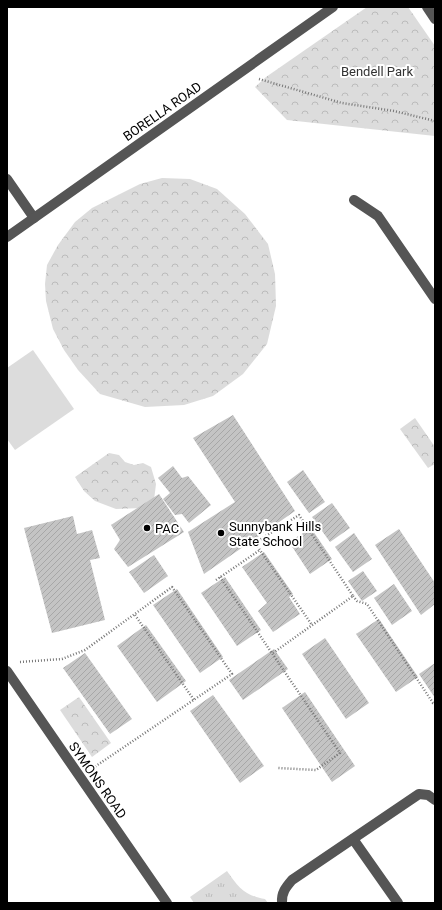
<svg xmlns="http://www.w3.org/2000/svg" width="442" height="910" font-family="Roboto,sans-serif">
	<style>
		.grass { fill: url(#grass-tufts) }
		.forest { fill: url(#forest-crowns) }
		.garden { fill: #dcdcdc }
		.building { fill: url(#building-hatch) }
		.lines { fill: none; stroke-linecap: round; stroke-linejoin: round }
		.path { stroke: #777; stroke-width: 2.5; stroke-dasharray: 1 2; stroke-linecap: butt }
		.minor { stroke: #555; stroke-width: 10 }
		.poi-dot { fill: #000; stroke: #fff; stroke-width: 1.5 }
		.labels { text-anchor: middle; stroke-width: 4; stroke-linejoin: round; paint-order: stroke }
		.park-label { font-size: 13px; fill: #333; stroke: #fff }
		.street-label { font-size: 13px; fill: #000; stroke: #fff }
		.poi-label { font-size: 13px; fill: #000; stroke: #fff; text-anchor: start }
	</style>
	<defs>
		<pattern id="grass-tufts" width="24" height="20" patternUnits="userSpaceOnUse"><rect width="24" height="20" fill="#dcdcdc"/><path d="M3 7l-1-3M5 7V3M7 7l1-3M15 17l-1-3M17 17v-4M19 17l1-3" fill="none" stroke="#bbb"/></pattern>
		<pattern id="forest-crowns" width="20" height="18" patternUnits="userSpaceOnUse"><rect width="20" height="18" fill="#dcdcdc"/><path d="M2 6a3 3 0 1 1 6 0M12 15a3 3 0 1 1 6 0" fill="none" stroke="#bbb"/></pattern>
		<pattern id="building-hatch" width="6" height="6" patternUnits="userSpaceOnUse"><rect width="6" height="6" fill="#c4c4c4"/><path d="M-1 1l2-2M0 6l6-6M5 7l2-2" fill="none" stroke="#a7a7a7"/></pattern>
	</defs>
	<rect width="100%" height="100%" fill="#fff"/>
	<path class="grass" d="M227 871C238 887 245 896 265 899L268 903H194L190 897Z"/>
	<g class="forest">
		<path d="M367 7H408L435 46V136L287 120 255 87 266 77Z"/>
		<path d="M162 178 190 179 217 189 245 214 268 244 275 274 276 306 267 344 243 374 213 396 184 405 145 407 100 394 78 370 64 350 53 329 46 301 45 284 47 265 58 245 75 222 92 208 140 184Z"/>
		<path d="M415 418 435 447V464L428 468 400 429Z"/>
		<path d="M109 453 119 455 125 462 134 465 143 463 151 467 156 484 154 500 142 508 116 509 95 501 84 491 75 477Z"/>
		<path d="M79 697 111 743 92 757 60 710Z"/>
	</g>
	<path class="garden" d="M33 350 74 409 15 450 7 439V368Z"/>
	<g class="building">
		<path d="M233 415 295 511 204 574 188 532 235 502 193 438Z"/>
		<path d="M173 466 182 478 188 476 211 505 189 523 182 514 175 515 163 499 170 493 158 478Z"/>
		<path d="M303 470 325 502 309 513 287 482Z"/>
		<path d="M159 494 184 532 128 567 114 549 120 540 111 525Z"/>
		<path d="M332 503 350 528 330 542 312 517Z"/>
		<path d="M73 516 77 534 92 530 100 558 90 560 105 620 52 633 24 528Z"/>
		<path d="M311 528 332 559 310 574 289 542Z"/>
		<path d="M399 529 435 583V604L421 615 375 545Z"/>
		<path d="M354 533 372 559 353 572 335 547Z"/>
		<path d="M264 552 293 594 289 597 300 614 273 632 258 611 267 603 242 567Z"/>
		<path d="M154 555 168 576 144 593 129 572Z"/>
		<path d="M363 571 377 591 362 601 348 581Z"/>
		<path d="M225 577 261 630 237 646 201 593Z"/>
		<path d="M394 584 412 611 392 625 374 598Z"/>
		<path d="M177 589 223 657 200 673 153 605Z"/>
		<path d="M379 619 418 677 396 692 356 634Z"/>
		<path d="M146 625 186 681 157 702 117 646Z"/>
		<path d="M325 638 369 703 346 719 302 654Z"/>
		<path d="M274 649 288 669 243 700 229 680Z"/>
		<path d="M85 653 132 719 110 734 63 668Z"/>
		<path d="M435 663V698L419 674Z"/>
		<path d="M305 692 355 766 332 782 282 708Z"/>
		<path d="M213 695 264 766 240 783 190 711Z"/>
	</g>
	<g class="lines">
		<g class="path">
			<path d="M259 79 342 103 394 111 435 121"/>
			<path d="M220 577 340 753 316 770 278 768"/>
			<path d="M216 580 260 550"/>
			<path d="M353 596 357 601 367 604 433 703H435"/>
			<path d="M135 615 194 700"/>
			<path d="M273 653 353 596 299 515 255 543 312 625"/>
			<path d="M20 662 62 659 85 650 172 587 232 674 93 768"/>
		</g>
		<g class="minor">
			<path d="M427 7 435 19"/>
			<path d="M7 179 34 218"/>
			<path d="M354 200 378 216 435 299"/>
			<path d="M7 237 333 7"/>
			<path d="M7 671 167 903"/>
			<path d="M353 839 398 903"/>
			<path d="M282 903C281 893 286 887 292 880L419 794 428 795 435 800"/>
		</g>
	</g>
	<g class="poi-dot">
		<circle cx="147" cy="528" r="4"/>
		<circle cx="221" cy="533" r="4"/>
	</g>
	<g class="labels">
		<g class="park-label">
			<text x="377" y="76">Bendell Park</text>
		</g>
		<g class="street-label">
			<text transform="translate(162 111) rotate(-35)" y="5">BORELLA ROAD</text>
			<text transform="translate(98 780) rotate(55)" y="5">SYMONS ROAD</text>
		</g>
		<g class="poi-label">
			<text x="229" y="531">Sunnybank Hills<tspan x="229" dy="15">State School</tspan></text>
			<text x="155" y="533">PAC</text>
		</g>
	</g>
	<rect width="442" height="910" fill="none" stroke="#000000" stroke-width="16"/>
</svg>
